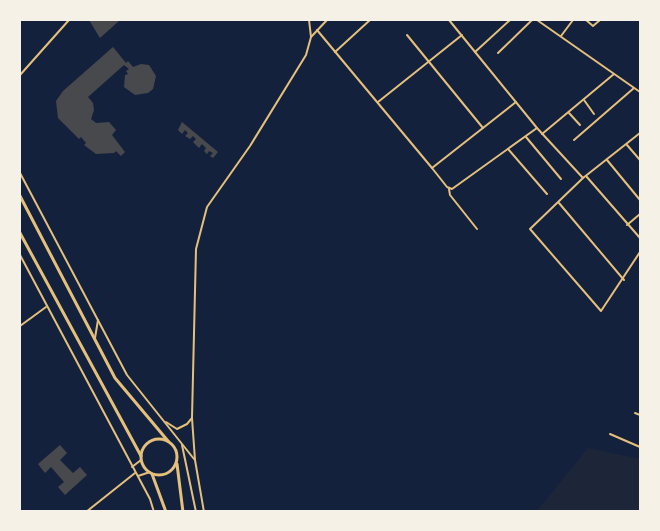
<svg xmlns="http://www.w3.org/2000/svg" width="660" height="531" font-family="'Archivo Narrow',sans-serif">
	<style>
		.green { fill: #1d2539 }
		.building { fill: #48494c }
		.lines { fill: none; stroke-linecap: round; stroke-linejoin: round }
		.minor { stroke: #e5c07b; stroke-width: 2 }
		.tertiary { stroke: #e5c07b; stroke-width: 2 }
		.secondary { stroke: #e5c07b; stroke-width: 3 }
	</style>
	<rect width="100%" height="100%" fill="#14213d"/>
	<path class="green" d="M588 448 640 459V511H537Z"/>
	<g class="building">
		<path d="M89 20H120L100 38Z"/>
		<path d="M113 47 126 63 128 61 133 67 141 64 149 65 156 76 153 89 148 93 135 95 124 87 125 75 128 74 126 71 129 69 124 65 88 97 93 103 94 110 91 119 96 123 109 122 116 130 112 135 125 152 121 156 116 151 114 153 96 154 84 145 86 143 81 137 79 139 58 118 56 101 63 91Z"/>
		<path d="M182 122 218 152 213 158 210 156 213 153 209 151 207 154 204 151 206 148 202 144 199 148 193 142 196 139 193 136 190 139 185 136 188 133 185 130 182 134 178 130Z"/>
		<path d="M60 445 67 453 60 460 73 473 80 467 87 475 65 495 58 487 64 482 51 467 45 473 38 464Z"/>
	</g>
	<g class="lines">
		<g class="minor">
			<path d="M449 20 537 128 583 178"/>
			<path d="M586 20 593 26 600 20"/>
			<path d="M317 30 432 168 516 102"/>
			<path d="M407 35 483 128"/>
			<path d="M561 36 573 20"/>
			<path d="M311 37 327 20"/>
			<path d="M335 52 370 20"/>
			<path d="M475 52 510 20"/>
			<path d="M498 53 532 20"/>
			<path d="M20 75 69 20"/>
			<path d="M584 100 594 114"/>
			<path d="M378 102 462 35"/>
			<path d="M569 113 580 125"/>
			<path d="M640 133 583 178 530 229 601 311 640 252"/>
			<path d="M542 134 614 74"/>
			<path d="M526 137 561 179"/>
			<path d="M574 140 634 88"/>
			<path d="M627 145 640 160"/>
			<path d="M508 149 547 194"/>
			<path d="M607 160 640 200"/>
			<path d="M432 168 447 187 452 189 537 128"/>
			<path d="M20 173 127 375 194 459"/>
			<path d="M586 176 640 238"/>
			<path d="M449 189 450 195 477 229"/>
			<path d="M559 203 624 280"/>
			<path d="M627 225 640 214"/>
			<path d="M20 255 150 499 154 512"/>
			<path d="M20 326 46 307"/>
			<path d="M95 338 98 320"/>
			<path d="M635 413 640 415"/>
			<path d="M166 422 177 429 187 424 192 418"/>
			<path d="M610 434 640 447"/>
			<path d="M182 445 196 512"/>
			<path d="M132 467 141 460"/>
			<path d="M138 476 150 472"/>
			<path d="M86 512 135 473"/>
		</g>
		<g class="tertiary">
			<path d="M537 20 640 92"/>
			<path d="M204 512 195 460 192 418 196 249 207 207 250 146 306 55 311 37 309 20"/>
		</g>
		<g class="secondary">
			<path d="M20 196 115 378 168 441"/>
			<path d="M20 233 141 456"/>
			<circle cx="159" cy="457" r="18"/>
			<path d="M177 464 183 512"/>
			<path d="M152 474 166 512"/>
		</g>
	</g>
	<rect width="660" height="531" fill="none" stroke="#f6f1e7" stroke-width="42"/>
</svg>
